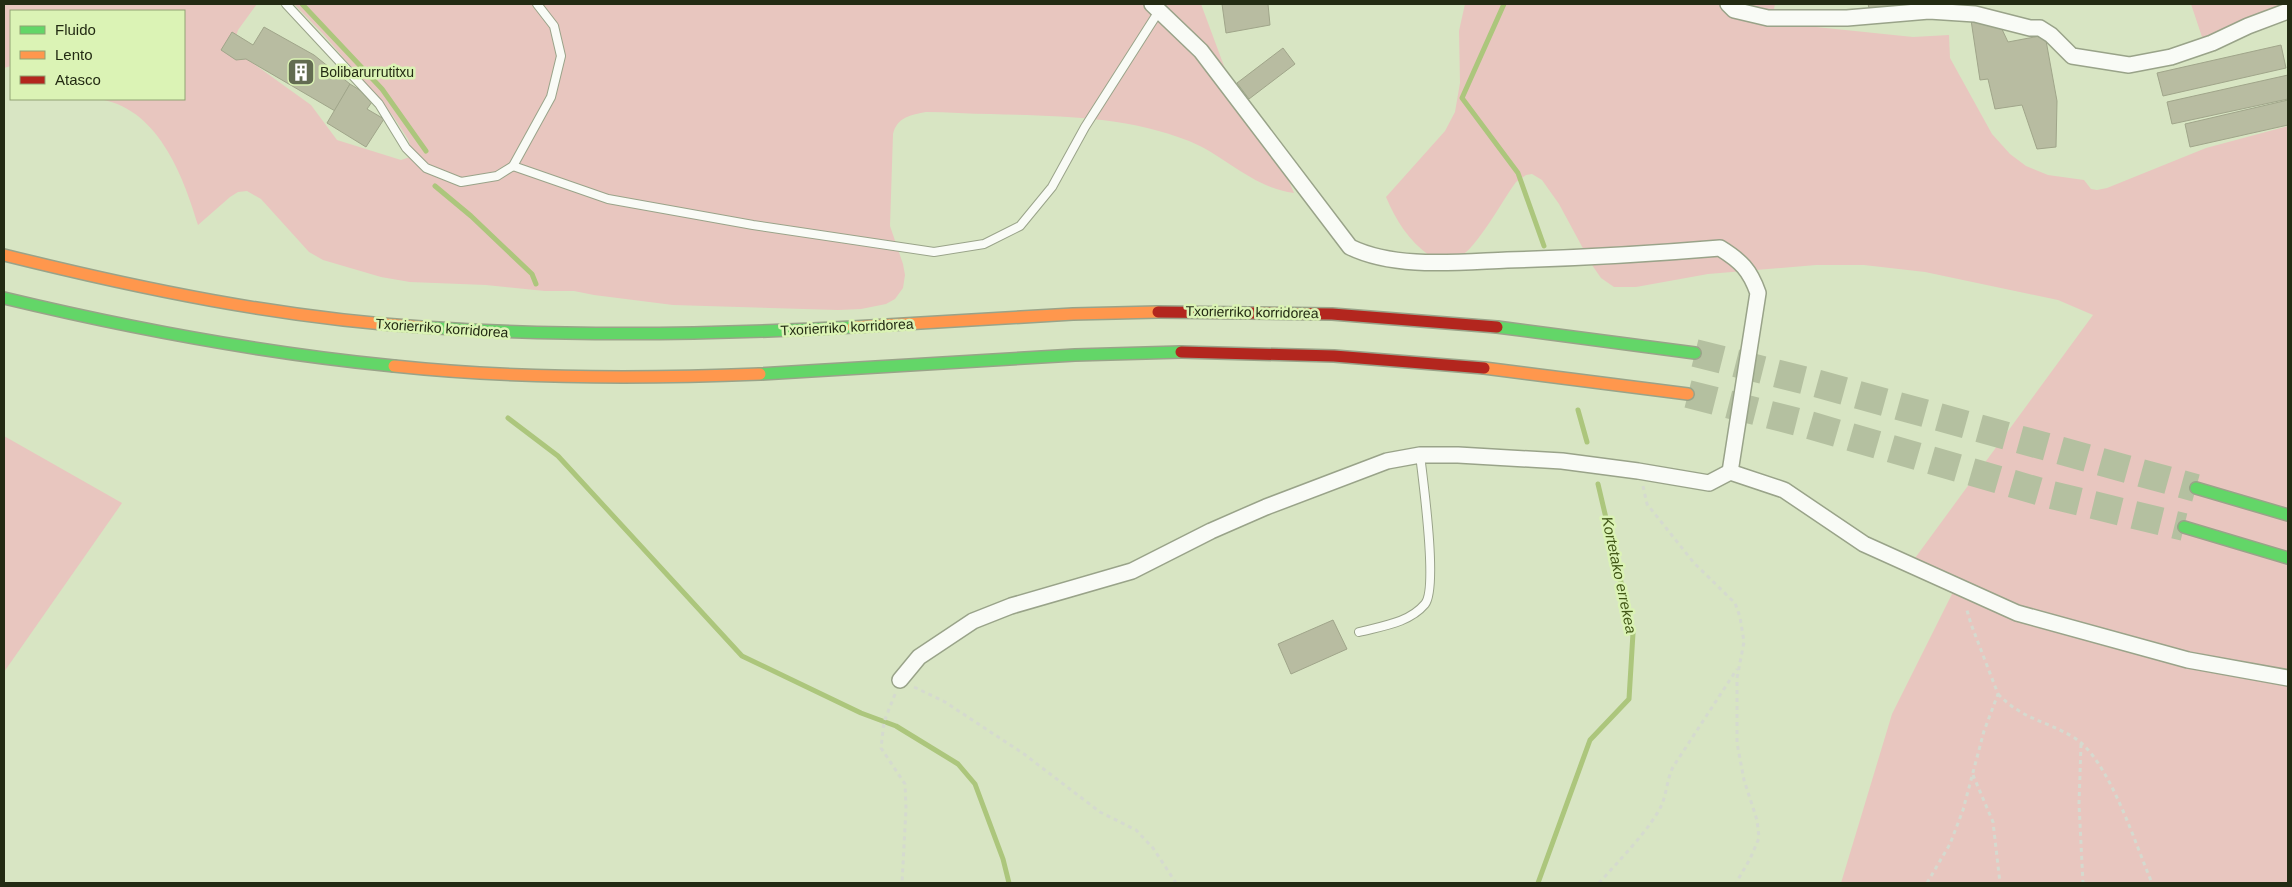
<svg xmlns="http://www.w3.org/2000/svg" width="2292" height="887" font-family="Arial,sans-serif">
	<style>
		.green { fill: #e8c6bf }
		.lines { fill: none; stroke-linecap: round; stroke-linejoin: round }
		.stream { stroke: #acc67c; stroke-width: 5 }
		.building { fill: #b8bca1; stroke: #a0a58a }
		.highway-tunnel { stroke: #b4c0a0; stroke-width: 28; stroke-dasharray: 28 14; stroke-linecap: butt }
		.lane-casing { stroke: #99a389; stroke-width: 10 }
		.street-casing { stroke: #99a389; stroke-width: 18 }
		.fast-casing { stroke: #99a389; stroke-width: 14 }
		.slow-casing { stroke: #99a389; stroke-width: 14 }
		.jam-casing { stroke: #99a389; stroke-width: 14 }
		.path { stroke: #d5dacf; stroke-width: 3; stroke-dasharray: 4 4; stroke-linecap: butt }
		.lane { stroke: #f9fbf6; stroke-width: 8 }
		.street { stroke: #f9fbf6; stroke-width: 15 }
		.fast { stroke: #63d668; stroke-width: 11 }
		.slow { stroke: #ff974d; stroke-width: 11 }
		.jam { stroke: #b3261e; stroke-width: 11 }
		.labels { text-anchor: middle; stroke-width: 5; stroke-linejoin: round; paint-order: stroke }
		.poi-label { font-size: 14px; fill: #232b13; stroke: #dbf3b5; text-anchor: start }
		.street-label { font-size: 14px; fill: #232b13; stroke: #dbf3b5 }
		.water-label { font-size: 15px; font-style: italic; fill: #435817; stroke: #dbf3b5 }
	</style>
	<rect width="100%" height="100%" fill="#d8e5c3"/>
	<g class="green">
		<path d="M4 4H257L238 30 235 40 243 56 311 105 337 140 401 160 410 157 411 148 408 139 393 116 324 35 294 4H1201L1231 85 1282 165 1294 193C1253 188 1226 156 1189 141 1127 116 1057 116 991 114 969 114 948 112 926 112 911 115 897 117 893 134L890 226 903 264 905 275 903 288 895 299 886 304 861 309 838 310 673 305 594 295 574 291H545L486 285 410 282 381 277 323 260 309 252 261 199 247 191 238 192 230 197 198 225C183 175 157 106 97 99H184V11H11V66L4 68Z"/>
		<path d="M1465 4H1775L1773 14 1787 24 1913 37 1949 35 1950 58 1992 134 2010 154 2026 166 2048 175 2084 180 2091 189 2097 190 2107 188 2206 148 2288 126V883H1841L1892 714 1953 592 1910 565 2093 315 2058 300 1925 272 1864 265H1816L1708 274 1636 287H1614L1601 278 1592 265 1559 204 1542 180 1532 174 1526 175 1516 182C1504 198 1475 251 1460 256 1452 259 1441 258 1433 258 1410 243 1396 221 1386 197L1445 131 1455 112 1460 83 1459 31Z"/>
		<path d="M2191 4H2288L2204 43Z"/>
		<path d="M4 436 122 503 4 672Z"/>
	</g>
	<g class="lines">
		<g class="stream">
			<path d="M302 4 382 89 426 151"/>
			<path d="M1504 4 1462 98 1518 173 1544 246"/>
			<path d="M435 186 471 216 532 274 536 284"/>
			<path d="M1578 410 1587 442"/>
			<path d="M508 418 558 456 742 656 861 713 896 726 958 764 975 784 1003 859 1009 883"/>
			<path d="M1538 883 1590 740 1629 699 1633 633 1598 484"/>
		</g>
	</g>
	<g class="building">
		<path d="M1222 4H1268L1270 25 1226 33Z"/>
		<path d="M1868 4H1948L1869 8Z"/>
		<path d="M1971 20 2000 25 2008 42 2045 35 2057 101 2056 147 2037 149 2022 105 1995 109 1988 79 1980 80Z"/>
		<path d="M264 27 314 55 350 84 335 111 246 59 236 60 221 50 232 32 253 45Z"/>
		<path d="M2281 45 2286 68 2163 96 2157 73Z"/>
		<path d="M1283 48 1295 64 1249 99 1237 83Z"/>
		<path d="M2288 75V99L2172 124 2167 102Z"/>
		<path d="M350 84 374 99 367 109 384 119 366 147 327 123Z"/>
		<path d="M2288 100V125L2190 147 2185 124Z"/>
		<path d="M1333 620 1347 649 1291 674 1278 644Z"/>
	</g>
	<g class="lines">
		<g class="highway-tunnel">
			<path d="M1695 353 1815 383 2196 488"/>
			<path d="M1688 394 1802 423 2048 494 2184 527"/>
		</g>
		<g class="lane-casing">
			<g id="lane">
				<path d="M286 4 379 104 406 148 426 168 461 182 497 176 513 166 551 97 561 56 554 26 537 4"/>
				<path d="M513 166 608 199 753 225 934 252 984 244 1020 226 1052 187 1085 127 1159 11"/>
				<path d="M1359 632C1382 626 1409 623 1425 604 1438 588 1423 480 1420 455"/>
			</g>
		</g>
		<g class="street-casing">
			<g id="street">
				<path d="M1152 4 1201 51 1350 247C1395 269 1457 262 1507 260 1578 258 1649 254 1720 248 1741 261 1750 270 1758 293L1730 472"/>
				<path d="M1728 4 1734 10 1768 18H1847L1929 11 1975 14 2030 28H2040L2051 35 2072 56 2129 65 2171 57 2212 43 2248 26 2288 11"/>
				<path d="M900 680 919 657 973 621 1011 606 1132 571 1211 531 1266 507 1387 461 1420 455H1458L1562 461 1638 471 1709 483 1730 472 1784 490 1864 544 2017 613 2188 660 2288 678"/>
			</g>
		</g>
		<g class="fast-casing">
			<g id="fast">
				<path d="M4 298C133 329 262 353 394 366"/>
				<path d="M422 327C567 337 708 335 853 327"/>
				<path d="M1497 327 1695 353"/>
				<path d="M760 374 1075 355 1181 352"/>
				<path d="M2196 488 2288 515"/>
				<path d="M2184 527 2288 558"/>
			</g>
		</g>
		<g class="slow-casing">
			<g id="slow">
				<path d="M4 255C141 289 281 318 422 327"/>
				<path d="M853 327 1073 314 1158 312"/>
				<path d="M394 366C516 379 638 379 760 374"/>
				<path d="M1484 368 1688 394"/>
			</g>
		</g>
		<g class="jam-casing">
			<g id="jam">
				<path d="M1158 312 1332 314 1497 327"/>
				<path d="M1181 352 1334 356 1484 368"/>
			</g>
		</g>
		<g class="path">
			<path d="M1643 486 1647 504 1694 563 1735 603 1740 617 1744 642 1737 678V743L1744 780 1757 820 1759 838 1750 859 1736 883"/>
			<path d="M914 687 945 702 1024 754 1100 812 1136 830 1153 848 1176 883"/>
			<path d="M895 694 884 722 881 748 905 784 906 809 902 883"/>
			<path d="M1998 694C2023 720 2045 720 2073 737 2109 758 2135 844 2152 883"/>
			<path d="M2081 744 2079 804 2083 883"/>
			<path d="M1973 775 1993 822 2000 883"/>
			<path d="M1599 883C1616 864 1653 826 1662 804 1667 792 1667 779 1673 767L1737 669"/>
			<path d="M1927 883 1950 844 1963 810 1984 731 1998 694 1971 624 1966 607"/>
		</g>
		<use href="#lane" class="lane"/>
		<use href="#street" class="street"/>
		<use href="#fast" class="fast"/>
		<use href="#slow" class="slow"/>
		<use href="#jam" class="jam"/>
	</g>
	<defs>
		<g id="building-square" transform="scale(1.4375)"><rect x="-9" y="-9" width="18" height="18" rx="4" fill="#626c51" stroke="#dbf3b5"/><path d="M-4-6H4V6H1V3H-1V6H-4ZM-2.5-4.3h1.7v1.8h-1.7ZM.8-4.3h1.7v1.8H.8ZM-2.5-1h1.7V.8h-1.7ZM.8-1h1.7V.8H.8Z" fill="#fff"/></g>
	</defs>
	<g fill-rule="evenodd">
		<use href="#building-square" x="301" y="72"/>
	</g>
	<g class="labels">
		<g class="poi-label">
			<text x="320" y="77">Bolibarurrutitxu</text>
		</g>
		<g class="street-label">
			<text transform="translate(1252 312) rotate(1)" y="5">Txorierriko korridorea</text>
			<text transform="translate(847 327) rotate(-3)" y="5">Txorierriko korridorea</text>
			<text transform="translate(442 328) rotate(4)" y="5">Txorierriko korridorea</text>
		</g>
		<g class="water-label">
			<text transform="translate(1619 575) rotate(78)" y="5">Kortetako errekea</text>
		</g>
	</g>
	<rect width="2292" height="887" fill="none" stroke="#232b13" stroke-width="10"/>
	<rect x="10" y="10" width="175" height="90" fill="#dbf3b5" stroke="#91a374"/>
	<rect x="20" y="26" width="25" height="8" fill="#63d668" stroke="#91a374"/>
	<text x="55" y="35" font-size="15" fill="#232b13">Fluido</text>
	<rect x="20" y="51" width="25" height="8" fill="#ff974d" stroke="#91a374"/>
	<text x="55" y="60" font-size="15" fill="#232b13">Lento</text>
	<rect x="20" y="76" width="25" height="8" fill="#b3261e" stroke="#91a374"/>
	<text x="55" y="85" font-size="15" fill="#232b13">Atasco</text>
</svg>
